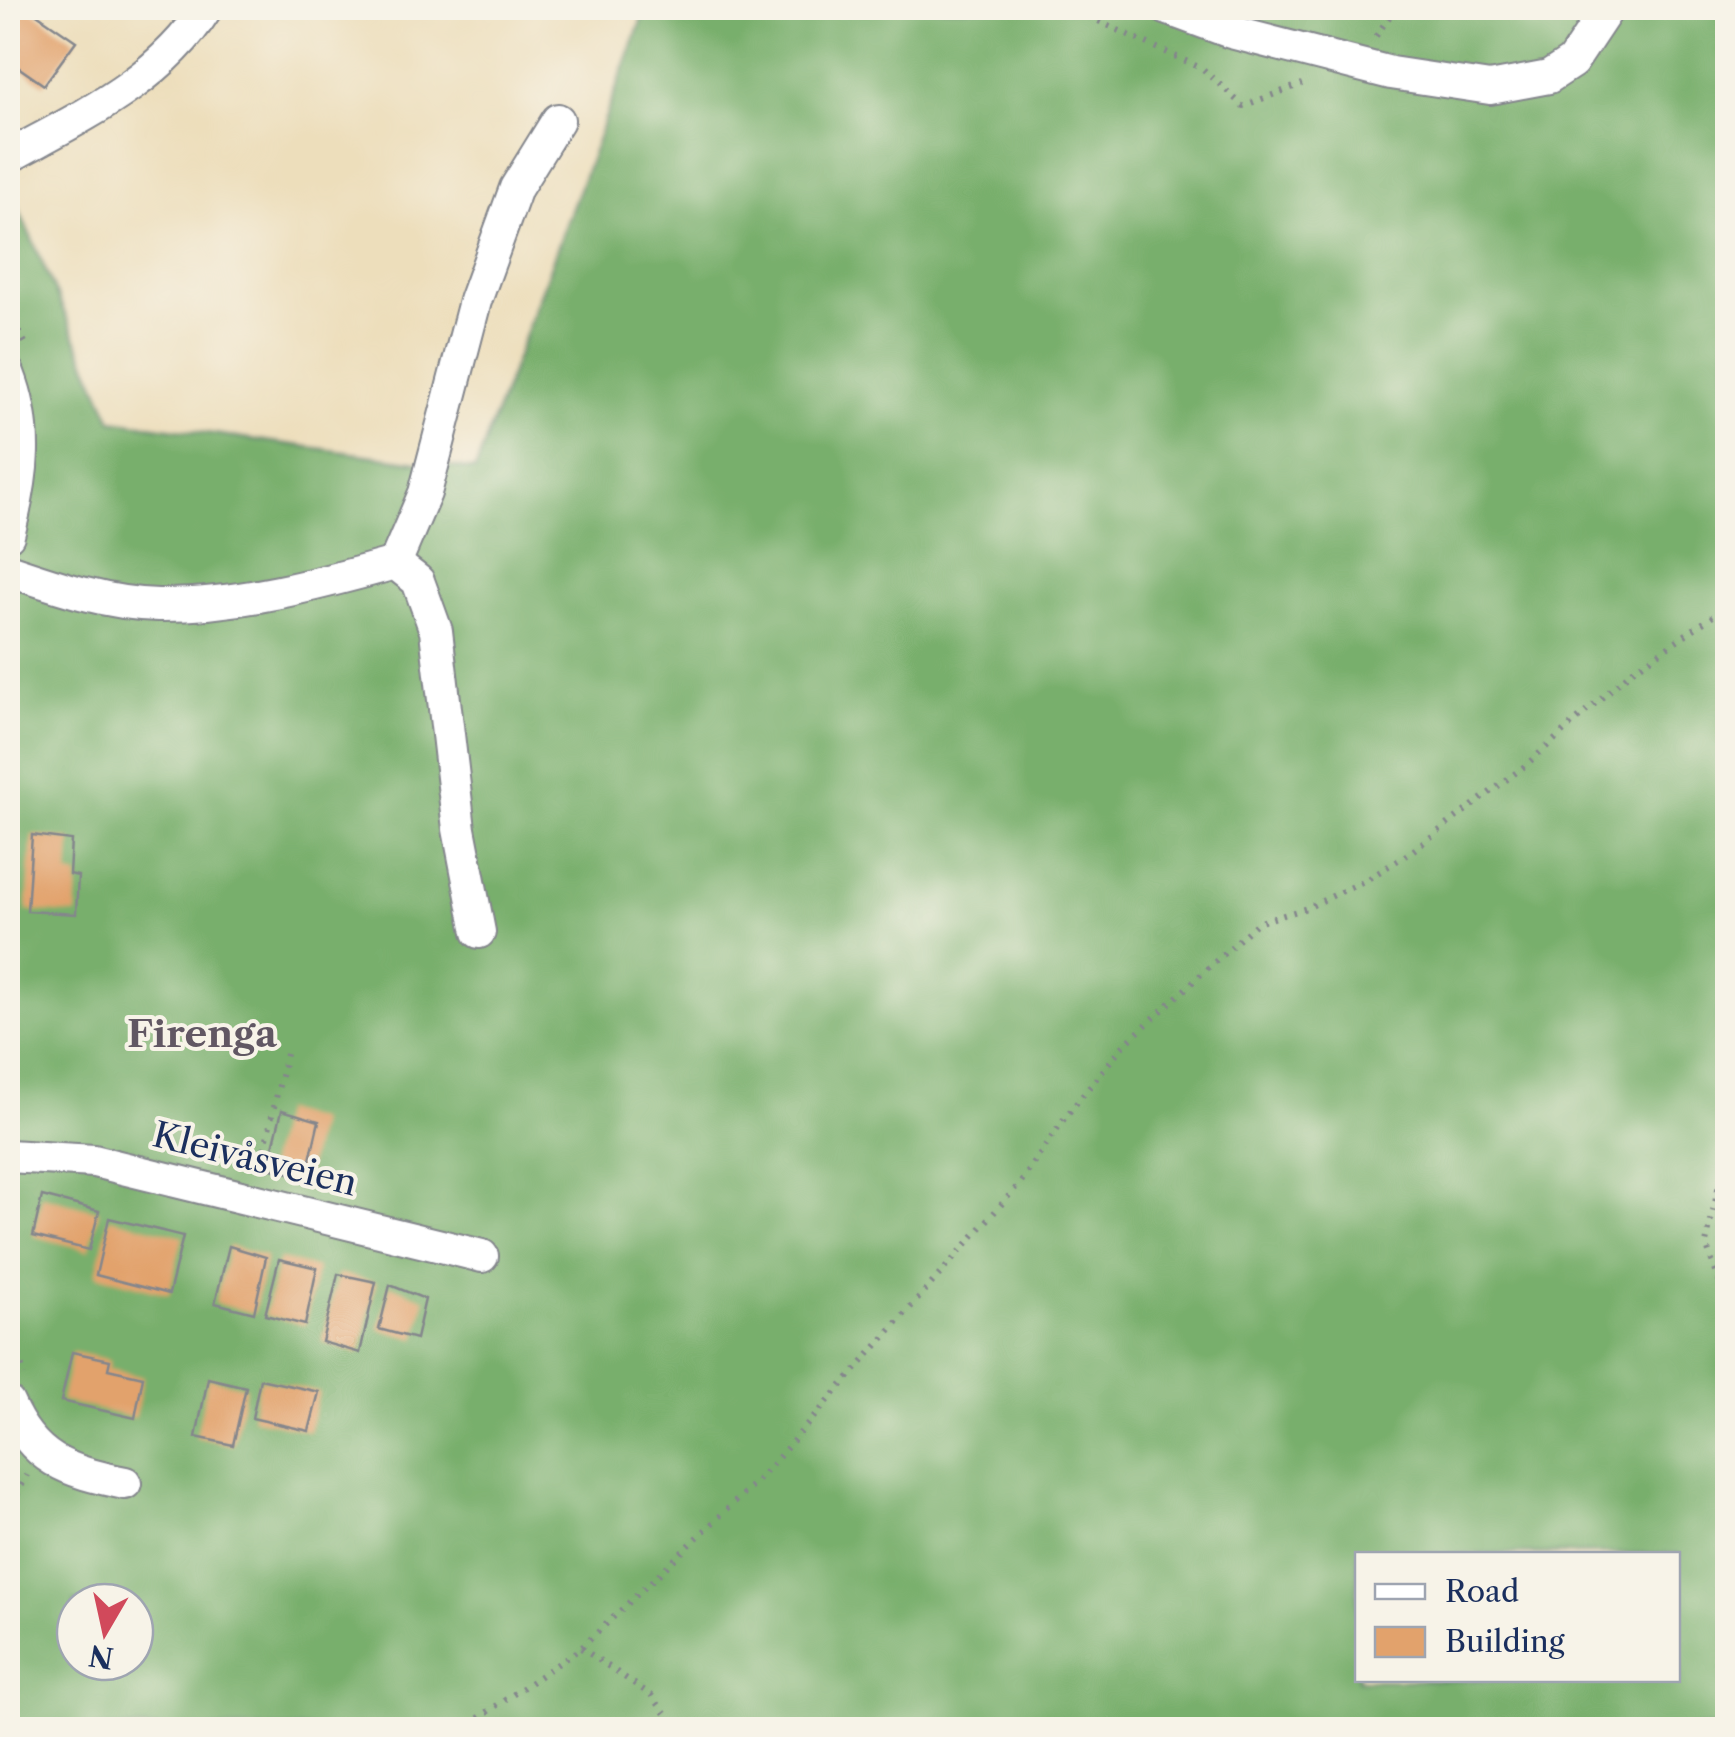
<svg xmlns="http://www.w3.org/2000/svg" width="1735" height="1737" font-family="'Libre Caslon Text',serif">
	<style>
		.forest { fill: #78af6c; stroke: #4a6f65; stroke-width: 2.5; fill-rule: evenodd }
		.building { fill: #e2a26c }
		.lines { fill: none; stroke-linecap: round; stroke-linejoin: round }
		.minor-casing { stroke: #84868c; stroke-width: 36 }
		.path { stroke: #84868c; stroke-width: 6; stroke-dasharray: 2.5 8; stroke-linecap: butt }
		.minor { stroke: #fff; stroke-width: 32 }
		.labels { text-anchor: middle; stroke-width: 8; stroke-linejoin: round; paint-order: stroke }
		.street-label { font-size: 35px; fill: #1b2f5e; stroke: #f7f3e8 }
		.neighbourhood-label { font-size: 38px; font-weight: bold; fill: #615763; stroke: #f7f3e8 }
	</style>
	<rect width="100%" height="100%" fill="#f7f3e8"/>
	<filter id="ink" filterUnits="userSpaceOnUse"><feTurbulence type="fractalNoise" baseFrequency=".01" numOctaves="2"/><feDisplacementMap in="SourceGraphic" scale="20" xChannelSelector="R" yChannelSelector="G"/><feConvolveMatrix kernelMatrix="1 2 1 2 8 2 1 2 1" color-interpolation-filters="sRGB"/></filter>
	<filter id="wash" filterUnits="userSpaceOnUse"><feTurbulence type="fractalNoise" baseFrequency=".0048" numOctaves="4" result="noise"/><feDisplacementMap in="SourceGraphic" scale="40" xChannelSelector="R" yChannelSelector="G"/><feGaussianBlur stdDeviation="2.25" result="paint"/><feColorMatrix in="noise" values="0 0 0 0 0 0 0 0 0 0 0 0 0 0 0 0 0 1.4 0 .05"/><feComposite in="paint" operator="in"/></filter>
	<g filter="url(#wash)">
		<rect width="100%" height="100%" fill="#eddebb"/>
		<path class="forest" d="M646 8H1727V1729H8V185L112 420 475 470ZM1358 1554H1678V1680H1358ZM75 1602H135V1662H75Z"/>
		<g id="blocks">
			<g class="building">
				<path d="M8 8H28L76 41 44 85 8 60Z"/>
				<path d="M32 835 71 840 69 874 78 876 76 914 27 911Z"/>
				<path d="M282 1110 319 1121 306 1177 268 1168Z"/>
				<path d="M42 1196 99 1211 89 1250 33 1236Z"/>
				<path d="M109 1218 183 1236 169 1294 96 1275Z"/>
				<path d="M229 1246 266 1257 254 1313 215 1303Z"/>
				<path d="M279 1259 317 1268 305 1325 265 1315Z"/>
				<path d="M338 1274 376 1282 360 1353 322 1342Z"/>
				<path d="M390 1285 425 1299 416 1339 379 1329Z"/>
				<path d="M72 1352 110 1360 108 1369 143 1377 135 1418 61 1401Z"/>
				<path d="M208 1378 246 1387 233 1445 196 1437Z"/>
				<path d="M260 1379 319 1392 309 1431 252 1418Z"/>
			</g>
		</g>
	</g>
	<g filter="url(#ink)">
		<use href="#blocks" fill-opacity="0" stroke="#84868c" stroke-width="2.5"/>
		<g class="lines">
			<g class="minor-casing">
				<g id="minor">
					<path d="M1166 8 1231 32 1391 73 1490 88 1549 77 1572 62 1608 8"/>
					<path d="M8 157C82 116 159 82 206 8"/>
					<path d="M8 373C30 429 23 479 8 535"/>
					<path d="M395 563 425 493 475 301 516 188 558 120"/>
					<path d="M395 563 418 581 436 631 459 829 479 932"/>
					<path d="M8 570C55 586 107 604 158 605 238 606 319 584 395 563"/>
					<path d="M8 1156 94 1161 482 1256"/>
					<path d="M8 1403C33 1460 66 1471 125 1483"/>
				</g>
			</g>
			<g class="path">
				<path d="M1070 8 1203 69 1243 106 1302 84"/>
				<path d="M1376 36 1394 10 1402 8"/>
				<path d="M8 313 27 346"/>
				<path d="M8 626 15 604"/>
				<path d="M260 1169 286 1054"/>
				<path d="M1728 1185 1718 1189 1706 1244 1728 1306"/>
				<path d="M8 1304 24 1376"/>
				<path d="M8 1514 27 1475"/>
				<path d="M581 1648 651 1695 679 1730"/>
				<path d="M461 1730 581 1648 762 1476 1021 1182 1066 1116 1121 1048 1257 923 1307 908 1368 879 1411 852 1526 765 1633 670 1728 606"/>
			</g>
			<use href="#minor" class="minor"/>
		</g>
	</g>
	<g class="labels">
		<g class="street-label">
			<text transform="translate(255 1159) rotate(14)" y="12">Kleivåsveien</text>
		</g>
		<g class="neighbourhood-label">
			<text x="202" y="1047">Firenga</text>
		</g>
	</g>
	<rect width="1735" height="1737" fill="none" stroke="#f7f3e8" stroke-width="40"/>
	<rect x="1355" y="1552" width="325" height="130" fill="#f7f3e8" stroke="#9fa5b1" stroke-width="2.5"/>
	<rect x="1375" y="1584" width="50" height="15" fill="#ffffff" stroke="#9fa5b1" stroke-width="2.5"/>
	<text x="1445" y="1602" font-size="30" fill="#1b2f5e">Road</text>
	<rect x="1375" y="1627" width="50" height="30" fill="#e2a26c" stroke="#9fa5b1" stroke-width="2.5"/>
	<text x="1445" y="1652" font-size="30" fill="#1b2f5e">Building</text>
	<g transform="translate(105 1632) rotate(189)"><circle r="48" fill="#f7f3e8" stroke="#9fa5b1" stroke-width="2.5"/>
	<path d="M0-8L18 38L0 25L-18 38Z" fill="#d1495b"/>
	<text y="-15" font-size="28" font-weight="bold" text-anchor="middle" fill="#1b2f5e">N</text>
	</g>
</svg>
